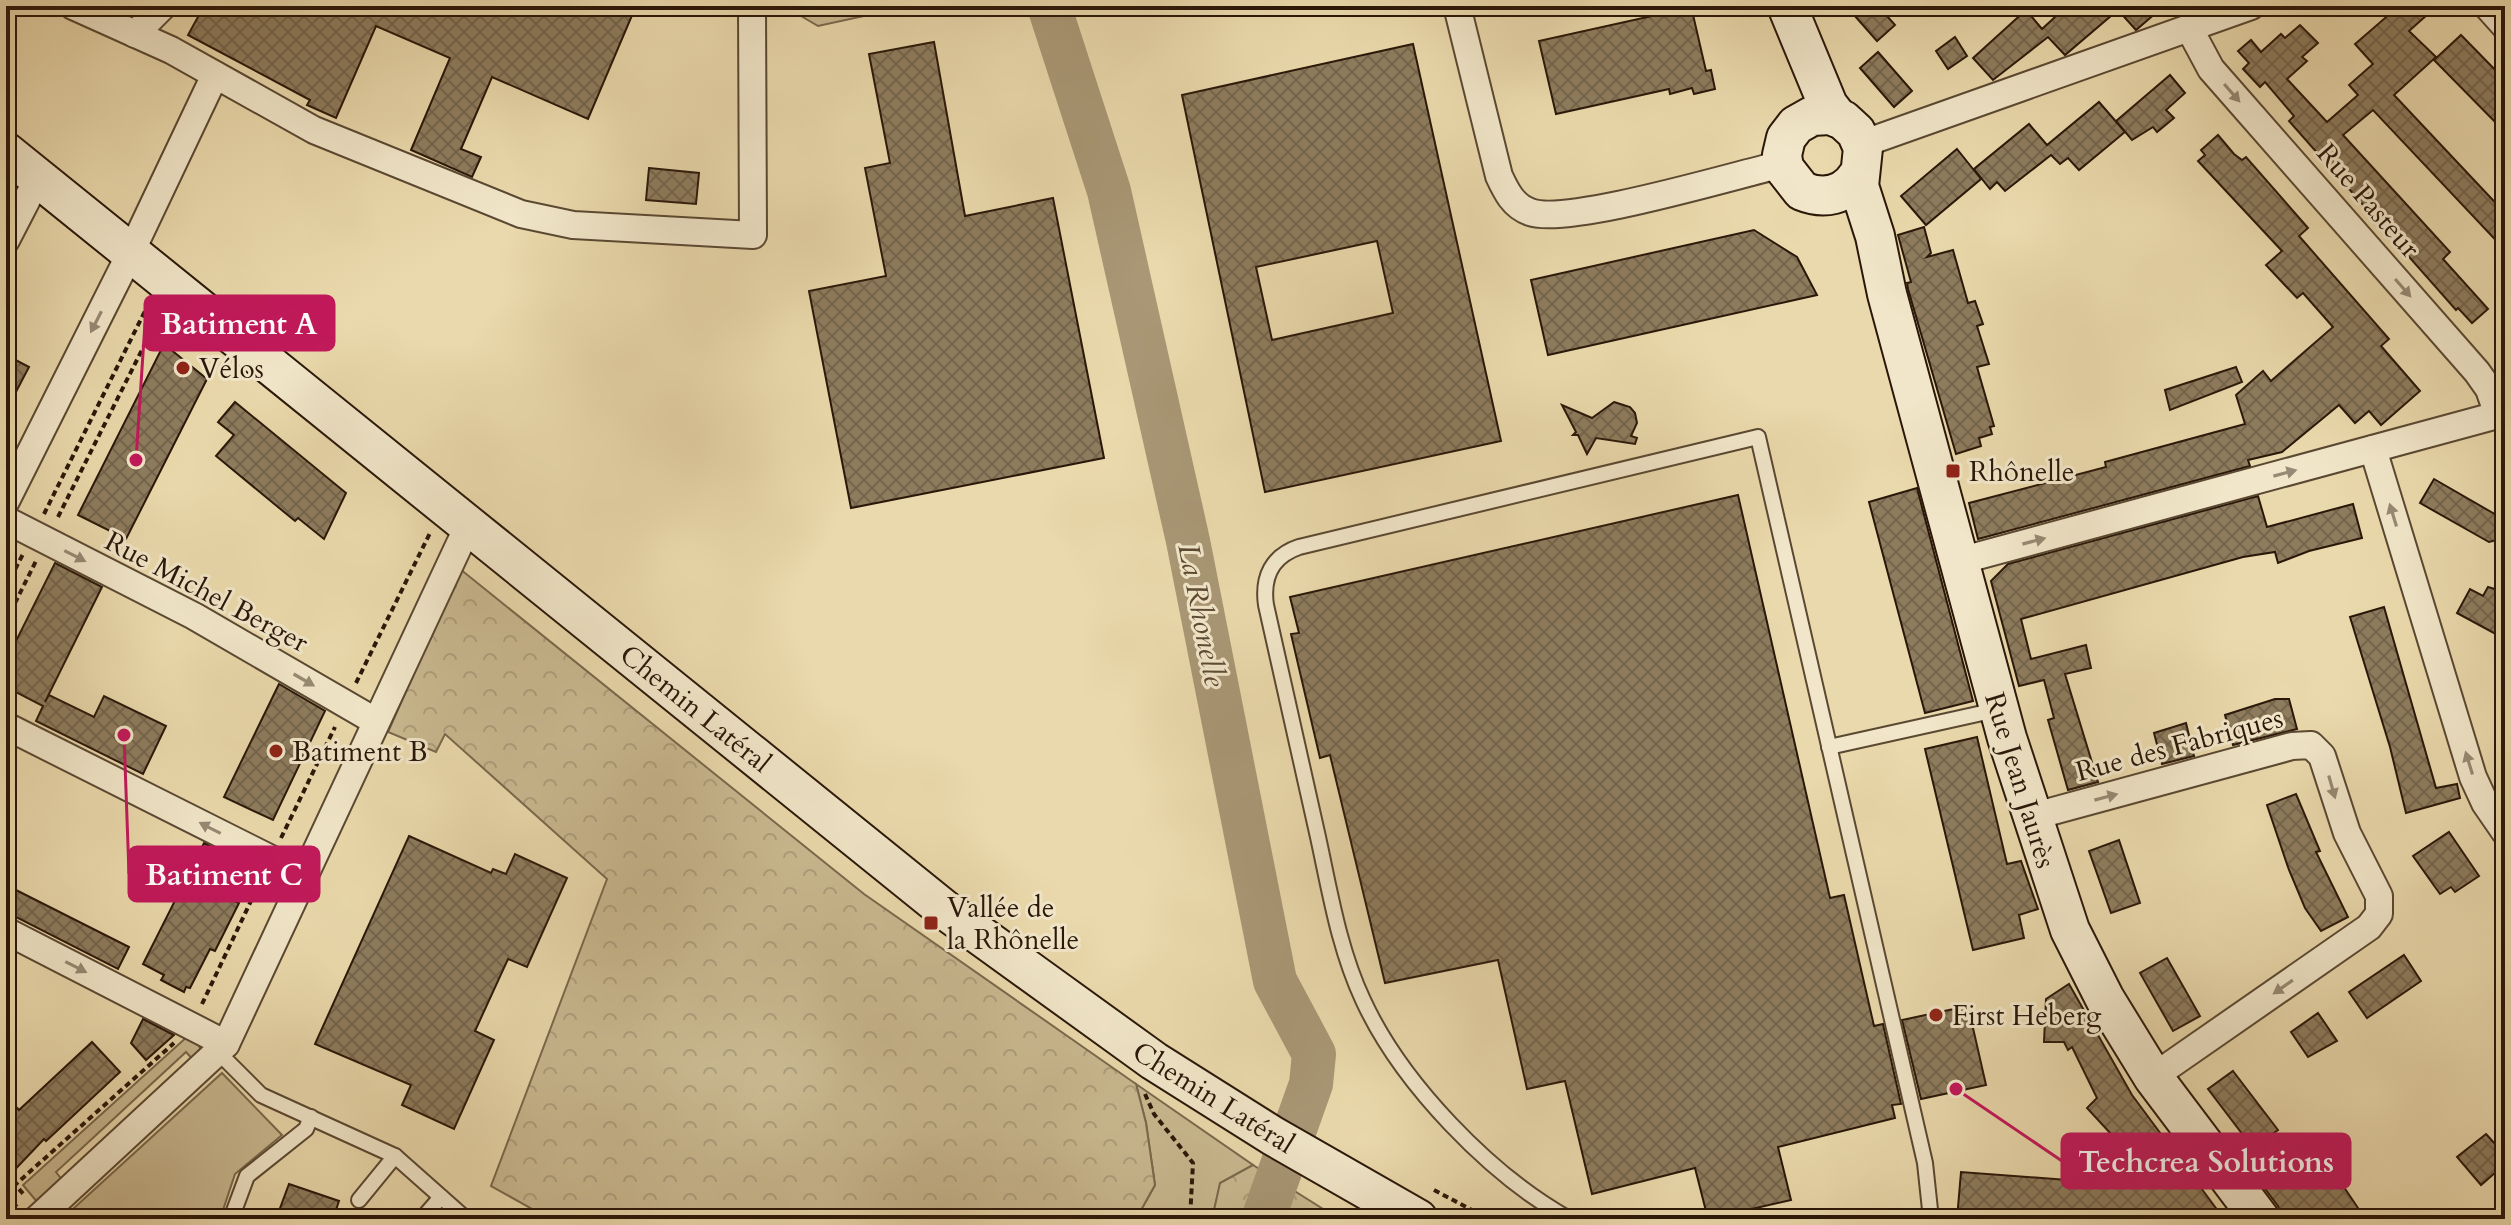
<svg xmlns="http://www.w3.org/2000/svg" width="2511" height="1225" font-family="Cardo,serif">
	<style>
		.green { fill: #c9b890; stroke: #7a684c; stroke-width: 2 }
		.forest { fill: url(#forest-crowns); stroke: #7a684c; stroke-width: 2 }
		.lines { fill: none; stroke-linecap: round; stroke-linejoin: round }
		.river { stroke: #a99775; stroke-width: 44 }
		.building { fill: url(#building-cross-hatch); stroke: #2a1709; stroke-width: 2; fill-rule: evenodd }
		.lane-casing { stroke: #5a4832; stroke-width: 18 }
		.street-casing { stroke: #5a4832; stroke-width: 30 }
		.secondary-casing { stroke: #2a1709; stroke-width: 42 }
		.path { stroke: #2a1709; stroke-width: 4; stroke-dasharray: 6 4; stroke-linecap: butt }
		.lane { stroke: #f1e6c9; stroke-width: 14 }
		.street { stroke: #f1e6c9; stroke-width: 26 }
		.secondary { stroke: #f1e6c9; stroke-width: 38 }
		.oneway { fill: #978973 }
		.poi-dot { fill: #8f2418; stroke: #f1e6c9; stroke-width: 3 }
		.labels { text-anchor: middle; stroke-width: 6; stroke-linejoin: round; paint-order: stroke }
		.street-label { font-size: 28px; fill: #2a1709; stroke: #f1e6c9 }
		.poi-label { font-size: 28px; fill: #2a1709; stroke: #f1e6c9; text-anchor: start }
		.water-label { font-size: 30px; font-style: italic; fill: #5d4a34; stroke: #f1e6c9 }
		.leader { fill: none; stroke: #c2185b; stroke-width: 3 }
		.callout-dot { fill: #c2185b; stroke: #f1e6c9; stroke-width: 3 }
		.callout { fill: #c2185b; stroke: #c2185b; stroke-width: 3 }
		.callout-label { font-size: 30px; text-anchor: middle; font-weight: bold; fill: #fff }
	</style>
	<defs>
		<pattern id="forest-crowns" width="20" height="18" patternUnits="userSpaceOnUse" patternTransform="scale(2)"><rect width="20" height="18" fill="#c9b890"/><path d="M2 6a3 3 0 1 1 6 0M12 15a3 3 0 1 1 6 0" fill="none" stroke="#ad9d7b"/></pattern>
		<pattern id="building-cross-hatch" width="8" height="8" patternUnits="userSpaceOnUse" patternTransform="scale(2)"><rect width="8" height="8" fill="#8e7c5e"/><path d="M0 0l8 8M0 8l8-8" fill="none" stroke="#74654c"/></pattern>
	</defs>
	<rect width="100%" height="100%" fill="#ead9ac"/>
	<filter id="stains"><feTurbulence type="fractalNoise" baseFrequency=".0025" numOctaves="4"/><feColorMatrix values="0 0 0 0 .2 0 0 0 0 .09 0 0 0 0 .02 0 0 0 .5 -.17"/></filter>
	<radialGradient id="worn" r=".72"><stop offset=".6" stop-color="#630" stop-opacity="0"/><stop offset="1" stop-color="#630" stop-opacity=".3"/></radialGradient>
	<g class="green">
		<path d="M189 1035 198 1042 201 1052 195 1062 186 1052 56 1172 63 1181 38 1203 23 1185Z"/>
		<path d="M222 1073 282 1135 235 1174 220 1219 199 1215 197 1219H62Z"/>
		<path d="M1136 1084 1253 1165 1221 1183 1212 1219H1136L1155 1185 1146 1123Z"/>
	</g>
	<g class="forest">
		<path d="M784 6H910L818 26Z"/>
		<path d="M460 569 864 894 1136 1084 1146 1123 1155 1185 1136 1219H550L491 1186 607 879 445 734 436 752 388 732Z"/>
		<path d="M1253 1165 1339 1219H1212L1220 1183Z"/>
	</g>
	<g class="lines">
		<path class="river" d="M1049 6 1109 191 1188 541 1275 981 1314 1054 1311 1084 1263 1219"/>
	</g>
	<g class="building">
		<path d="M204 6H636L588 119 492 77 461 149 481 157 472 177 411 150 450 58 376 26 336 118 307 105 310 100 188 35Z"/>
		<path d="M1672 6H1691L1706 71 1711 70 1715 89 1694 94 1692 88 1670 94 1669 89 1556 114 1539 41 1652 16 1651 11Z"/>
		<path d="M1846 6H1878L1895 25 1877 41Z"/>
		<path d="M2067 6H2164L2136 30 2118 10 2065 55 2048 37 1993 80 1973 58 2026 10 2042 29Z"/>
		<path d="M2399 6H2437L2409 31 2436 57 2394 95 2505 213V250L2373 110 2343 135 2450 252 2443 259 2488 309 2472 323 2458 308 2456 310 2289 121 2294 116 2265 82 2260 87 2243 69 2249 63 2238 51 2251 40 2261 52 2281 34 2285 38 2300 25 2318 43 2302 57 2307 61 2287 79 2327 122 2358 95 2349 85 2373 64 2355 44Z"/>
		<path d="M2461 35 2505 80V132L2434 60Z"/>
		<path d="M1955 37 1967 56 1948 69 1936 51Z"/>
		<path d="M934 42 965 216 1053 198 1104 458 851 508 809 291 886 276 865 168 890 163 869 54Z"/>
		<path d="M1413 44 1501 441 1265 492 1182 95ZM1377 241 1393 313 1272 340 1256 267Z"/>
		<path d="M1878 52 1912 91 1894 107 1860 68Z"/>
		<path d="M2170 75 2185 93 2166 110 2174 118 2157 132 2153 127 2132 140 2116 121Z"/>
		<path d="M2099 102 2125 132 2079 170 2068 158 2060 164 2051 155 2005 191 1997 182 1990 189 1974 169 2029 124 2047 145Z"/>
		<path d="M2218 135 2234 154 2242 160 2246 157 2308 228 2299 236 2389 339 2381 346 2420 391 2381 425 2369 411 2355 423 2339 405 2282 452 2248 460 2250 466 1978 539 1969 503 2106 467 2105 462 2245 424 2236 395 2263 371 2271 381 2333 327 2303 293 2297 298 2266 265 2282 251 2198 161 2205 155 2201 150Z"/>
		<path d="M1957 149 1981 179 1926 225 1901 196Z"/>
		<path d="M649 168 699 173 696 204 646 200Z"/>
		<path d="M1924 227 1931 253 1927 257 1953 250 1968 303 1975 301 1983 324 1977 326 1989 364 1977 367 1994 426 1990 427 1992 434 1979 438 1981 446 1956 454 1908 289 1907 283 1911 282 1898 235Z"/>
		<path d="M1754 230 1797 257 1817 295 1548 355 1531 280Z"/>
		<path d="M164 344 207 379 126 539 78 515Z"/>
		<path d="M6 355 29 367 6 411Z"/>
		<path d="M2236 367 2242 382 2170 410 2165 390Z"/>
		<path d="M235 402 346 493 324 539 298 518 295 521 216 456 234 435 218 422Z"/>
		<path d="M1614 402 1630 407 1635 413 1637 423 1631 436 1637 438 1635 444 1596 438 1587 454 1578 435H1573L1576 432 1562 405 1592 418Z"/>
		<path d="M2434 479 2505 520V538L2489 542 2420 503Z"/>
		<path d="M1917 488 1973 701 1925 713 1869 502Z"/>
		<path d="M1738 495 1830 898 1844 895 1874 1026 1883 1024 1901 1104 1892 1105 1895 1118 1778 1147 1791 1200 1708 1219 1695 1168 1592 1194 1565 1081 1527 1089 1498 960 1385 983 1330 755 1320 758 1291 634 1299 633 1290 597Z"/>
		<path d="M2258 496 2267 527 2353 504 2362 538 2309 551 2278 563 2275 552 2243 557 2021 619 2031 659 2086 645 2091 668 2065 674 2098 782 2068 790 2048 720 2054 718 2044 680 2019 686 1991 581 2008 564Z"/>
		<path d="M55 563 102 587 45 702 49 695 94 717 104 696 166 726 143 774 36 721 43 706 6 687V661Z"/>
		<path d="M2488 587 2505 592V639L2457 613 2470 589 2483 596Z"/>
		<path d="M2384 607 2436 788 2457 784 2460 798 2406 813 2390 747 2350 617Z"/>
		<path d="M279 684 325 711 273 820 224 797Z"/>
		<path d="M2275 699H2289L2297 729 2233 745 2225 715Z"/>
		<path d="M2186 723 2194 756 2162 764 2154 733Z"/>
		<path d="M1977 737 2007 864 2021 861 2038 909 2019 915 2024 938 1973 950 1925 749Z"/>
		<path d="M2296 794 2320 851 2316 852 2348 917 2321 931 2305 908 2289 870 2267 805Z"/>
		<path d="M2449 832 2479 876 2455 892 2451 887 2440 894 2413 856Z"/>
		<path d="M409 836 491 873 493 869 506 874 515 854 567 878 527 967 508 959 475 1031 494 1040 454 1129 402 1105 411 1085 315 1044Z"/>
		<path d="M2119 840 2140 903 2111 913 2089 851Z"/>
		<path d="M204 843 251 867 234 901 239 903 215 951 210 949 190 988 186 987 184 992 161 980 164 975 143 964Z"/>
		<path d="M6 885 129 947 118 969 6 912Z"/>
		<path d="M2404 955 2421 981 2367 1018 2349 992Z"/>
		<path d="M2167 958 2200 1016 2173 1031 2140 973Z"/>
		<path d="M2069 984 2132 1095 2224 1219H1957L1961 1172 2160 1187 2087 1108 2097 1098 2072 1047 2068 1050 2064 1042H2044L2046 999Z"/>
		<path d="M1968 1006 1986 1085 1921 1099 1902 1020Z"/>
		<path d="M2318 1013 2337 1041 2308 1057 2291 1032Z"/>
		<path d="M143 1019 174 1035 146 1060 131 1043Z"/>
		<path d="M92 1042 120 1072 46 1141 44 1139 6 1179V1096L19 1110Z"/>
		<path d="M2233 1071 2278 1130 2253 1148 2208 1089Z"/>
		<path d="M2486 1134 2505 1155V1164L2481 1185 2457 1157Z"/>
		<path d="M2323 1156 2360 1211 2349 1219H2282L2278 1206 2253 1173 2267 1163 2283 1184Z"/>
		<path d="M289 1184 339 1201 333 1219H276Z"/>
	</g>
	<g class="lines">
		<g class="lane-casing">
			<g id="lane">
				<path d="M1829 747 1996 710"/>
				<path d="M218 1052 261 1095 395 1156 466 1219"/>
				<path d="M359 1200 395 1156"/>
				<path d="M231 1219 247 1176 306 1129 311 1117"/>
				<path d="M422 1219 441 1197"/>
				<path d="M1569 1219C1490 1175 1401 1083 1363 1000 1339 949 1330 892 1318 837 1300 759 1283 682 1266 605 1262 577 1272 556 1299 547L1758 437 1925 1163 1931 1219"/>
			</g>
		</g>
		<g class="street-casing">
			<g id="street">
				<path d="M73 6 171 50 314 130 521 214 573 225 753 235 752 6"/>
				<path d="M1457 6 1499 176C1506 191 1513 206 1530 212 1567 226 1735 175 1783 164"/>
				<path d="M2487 6 2505 26"/>
				<path d="M2189 28 2211 69 2477 372 2489 389 2498 415"/>
				<path d="M135 34 163 6"/>
				<path d="M1862 144 2251 6"/>
				<path d="M6 240 38 178"/>
				<path d="M2373 449 2473 777 2485 803 2505 832"/>
				<path d="M6 501 131 252 215 75"/>
				<path d="M6 520 194 616 375 721"/>
				<path d="M1959 561 2505 413"/>
				<path d="M6 726 305 876"/>
				<path d="M2031 817 2292 746 2311 745 2322 756 2347 833 2379 896V914L2369 927 2153 1077"/>
				<path d="M6 931 226 1044"/>
				<path d="M37 1219 226 1044 469 524"/>
			</g>
		</g>
		<g class="secondary-casing">
			<g id="secondary">
				<path d="M1787 6 1828 105 1838 118"/>
				<path d="M6 152 945 910 1154 1061 1273 1136 1418 1219"/>
				<path d="M1858 175C1845 196 1824 200 1802 191L1784 168 1782 155 1786 138 1796 125 1812 116 1830 115 1843 120 1856 132 1863 148 1859 186 1875 236 1887 294 2007 738 2070 930 2105 999 2153 1077 2260 1219"/>
			</g>
		</g>
		<g class="path">
			<path d="M6 115 14 121"/>
			<path d="M44 514 147 307"/>
			<path d="M58 517 160 314"/>
			<path d="M6 587 23 554"/>
			<path d="M6 621 36 561"/>
			<path d="M356 683 430 533"/>
			<path d="M281 838 335 727"/>
			<path d="M202 1004 260 882"/>
			<path d="M1145 1094 1154 1114 1193 1163 1190 1219"/>
			<path d="M6 1174 25 1196"/>
			<path d="M1434 1190 1489 1219"/>
			<path d="M6 1193 174 1043"/>
			<path d="M6 1195 18 1208"/>
		</g>
		<use href="#lane" class="lane"/>
		<use href="#street" class="street"/>
		<use href="#secondary" class="secondary"/>
	</g>
	<defs><path id="oneway-solid" d="M-6-.8H1V-3.2L6.5 0L1 3.2V.8H-6Z" transform="scale(2)"/></defs>
	<g class="oneway">
		<use href="#oneway-solid" transform="translate(2232 93) rotate(49)"/>
		<use href="#oneway-solid" transform="translate(2403 288) rotate(49)"/>
		<use href="#oneway-solid" transform="translate(96 322) rotate(117)"/>
		<use href="#oneway-solid" transform="translate(2285 473) rotate(-15)"/>
		<use href="#oneway-solid" transform="translate(2393 515) rotate(-107)"/>
		<use href="#oneway-solid" transform="translate(2034 541) rotate(-15)"/>
		<use href="#oneway-solid" transform="translate(75 556) rotate(27)"/>
		<use href="#oneway-solid" transform="translate(304 680) rotate(30)"/>
		<use href="#oneway-solid" transform="translate(2469 763) rotate(-107)"/>
		<use href="#oneway-solid" transform="translate(2332 787) rotate(74)"/>
		<use href="#oneway-solid" transform="translate(2106 797) rotate(-15)"/>
		<use href="#oneway-solid" transform="translate(210 828) rotate(-153)"/>
		<use href="#oneway-solid" transform="translate(76 967) rotate(27)"/>
		<use href="#oneway-solid" transform="translate(2283 987) rotate(145)"/>
	</g>
	<g class="poi-dot">
		<circle cx="183" cy="368" r="8"/>
		<rect x="1945" y="463" width="16" height="16" rx="4"/>
		<circle cx="276" cy="751" r="8"/>
		<rect x="923" y="915" width="16" height="16" rx="4"/>
		<circle cx="1936" cy="1015" r="8"/>
	</g>
	<g class="labels">
		<g class="street-label">
			<text transform="translate(2369 200) rotate(49)" y="10">Rue Pasteur</text>
			<text transform="translate(207 591) rotate(28)" y="10">Rue Michel Berger</text>
			<text transform="translate(696 708) rotate(39)" y="10">Chemin Latéral</text>
			<text transform="translate(2179 744) rotate(-15)" y="10">Rue des Fabriques</text>
			<text transform="translate(2021 780) rotate(73)" y="10">Rue Jean Jaurès</text>
			<text transform="translate(1214 1097) rotate(32)" y="10">Chemin Latéral</text>
		</g>
		<g class="poi-label">
			<text x="199" y="378">Vélos</text>
			<text x="1969" y="481">Rhônelle</text>
			<text x="292" y="761">Batiment B</text>
			<text x="947" y="917">Vallée de<tspan x="947" dy="32">la Rhônelle</tspan></text>
			<text x="1952" y="1025">First Heberg</text>
		</g>
		<g class="water-label">
			<text transform="translate(1202 615) rotate(79)" y="10">La Rhonelle</text>
		</g>
	</g>
	<path class="leader" d="M136 460L145 323M124 735L129 874M1956 1089L2062 1161"/>
	<g class="callout-dot">
		<circle cx="136" cy="460" r="8"/>
		<circle cx="124" cy="735" r="8"/>
		<circle cx="1956" cy="1089" r="8"/>
	</g>
	<g class="callout">
		<rect x="145" y="296" width="189" height="54" rx="8"/>
		<rect x="129" y="847" width="190" height="54" rx="8"/>
		<rect x="2062" y="1134" width="288" height="54" rx="8"/>
	</g>
	<g class="callout-label">
		<text x="239" y="334">Batiment A</text>
		<text x="224" y="885">Batiment C</text>
		<text x="2206" y="1172">Techcrea Solutions</text>
	</g>
	<rect width="2511" height="1225" fill="none" stroke="#ead9ac" stroke-width="32"/>
	<rect x="8" y="8" width="2495" height="1209" fill="none" stroke="#2a1709" stroke-width="4"/>
	<rect x="16" y="16" width="2479" height="1193" fill="none" stroke="#2a1709" stroke-width="2"/>
	<rect width="100%" height="100%" filter="url(#stains)"/>
	<rect width="100%" height="100%" fill="url(#worn)"/>
</svg>
